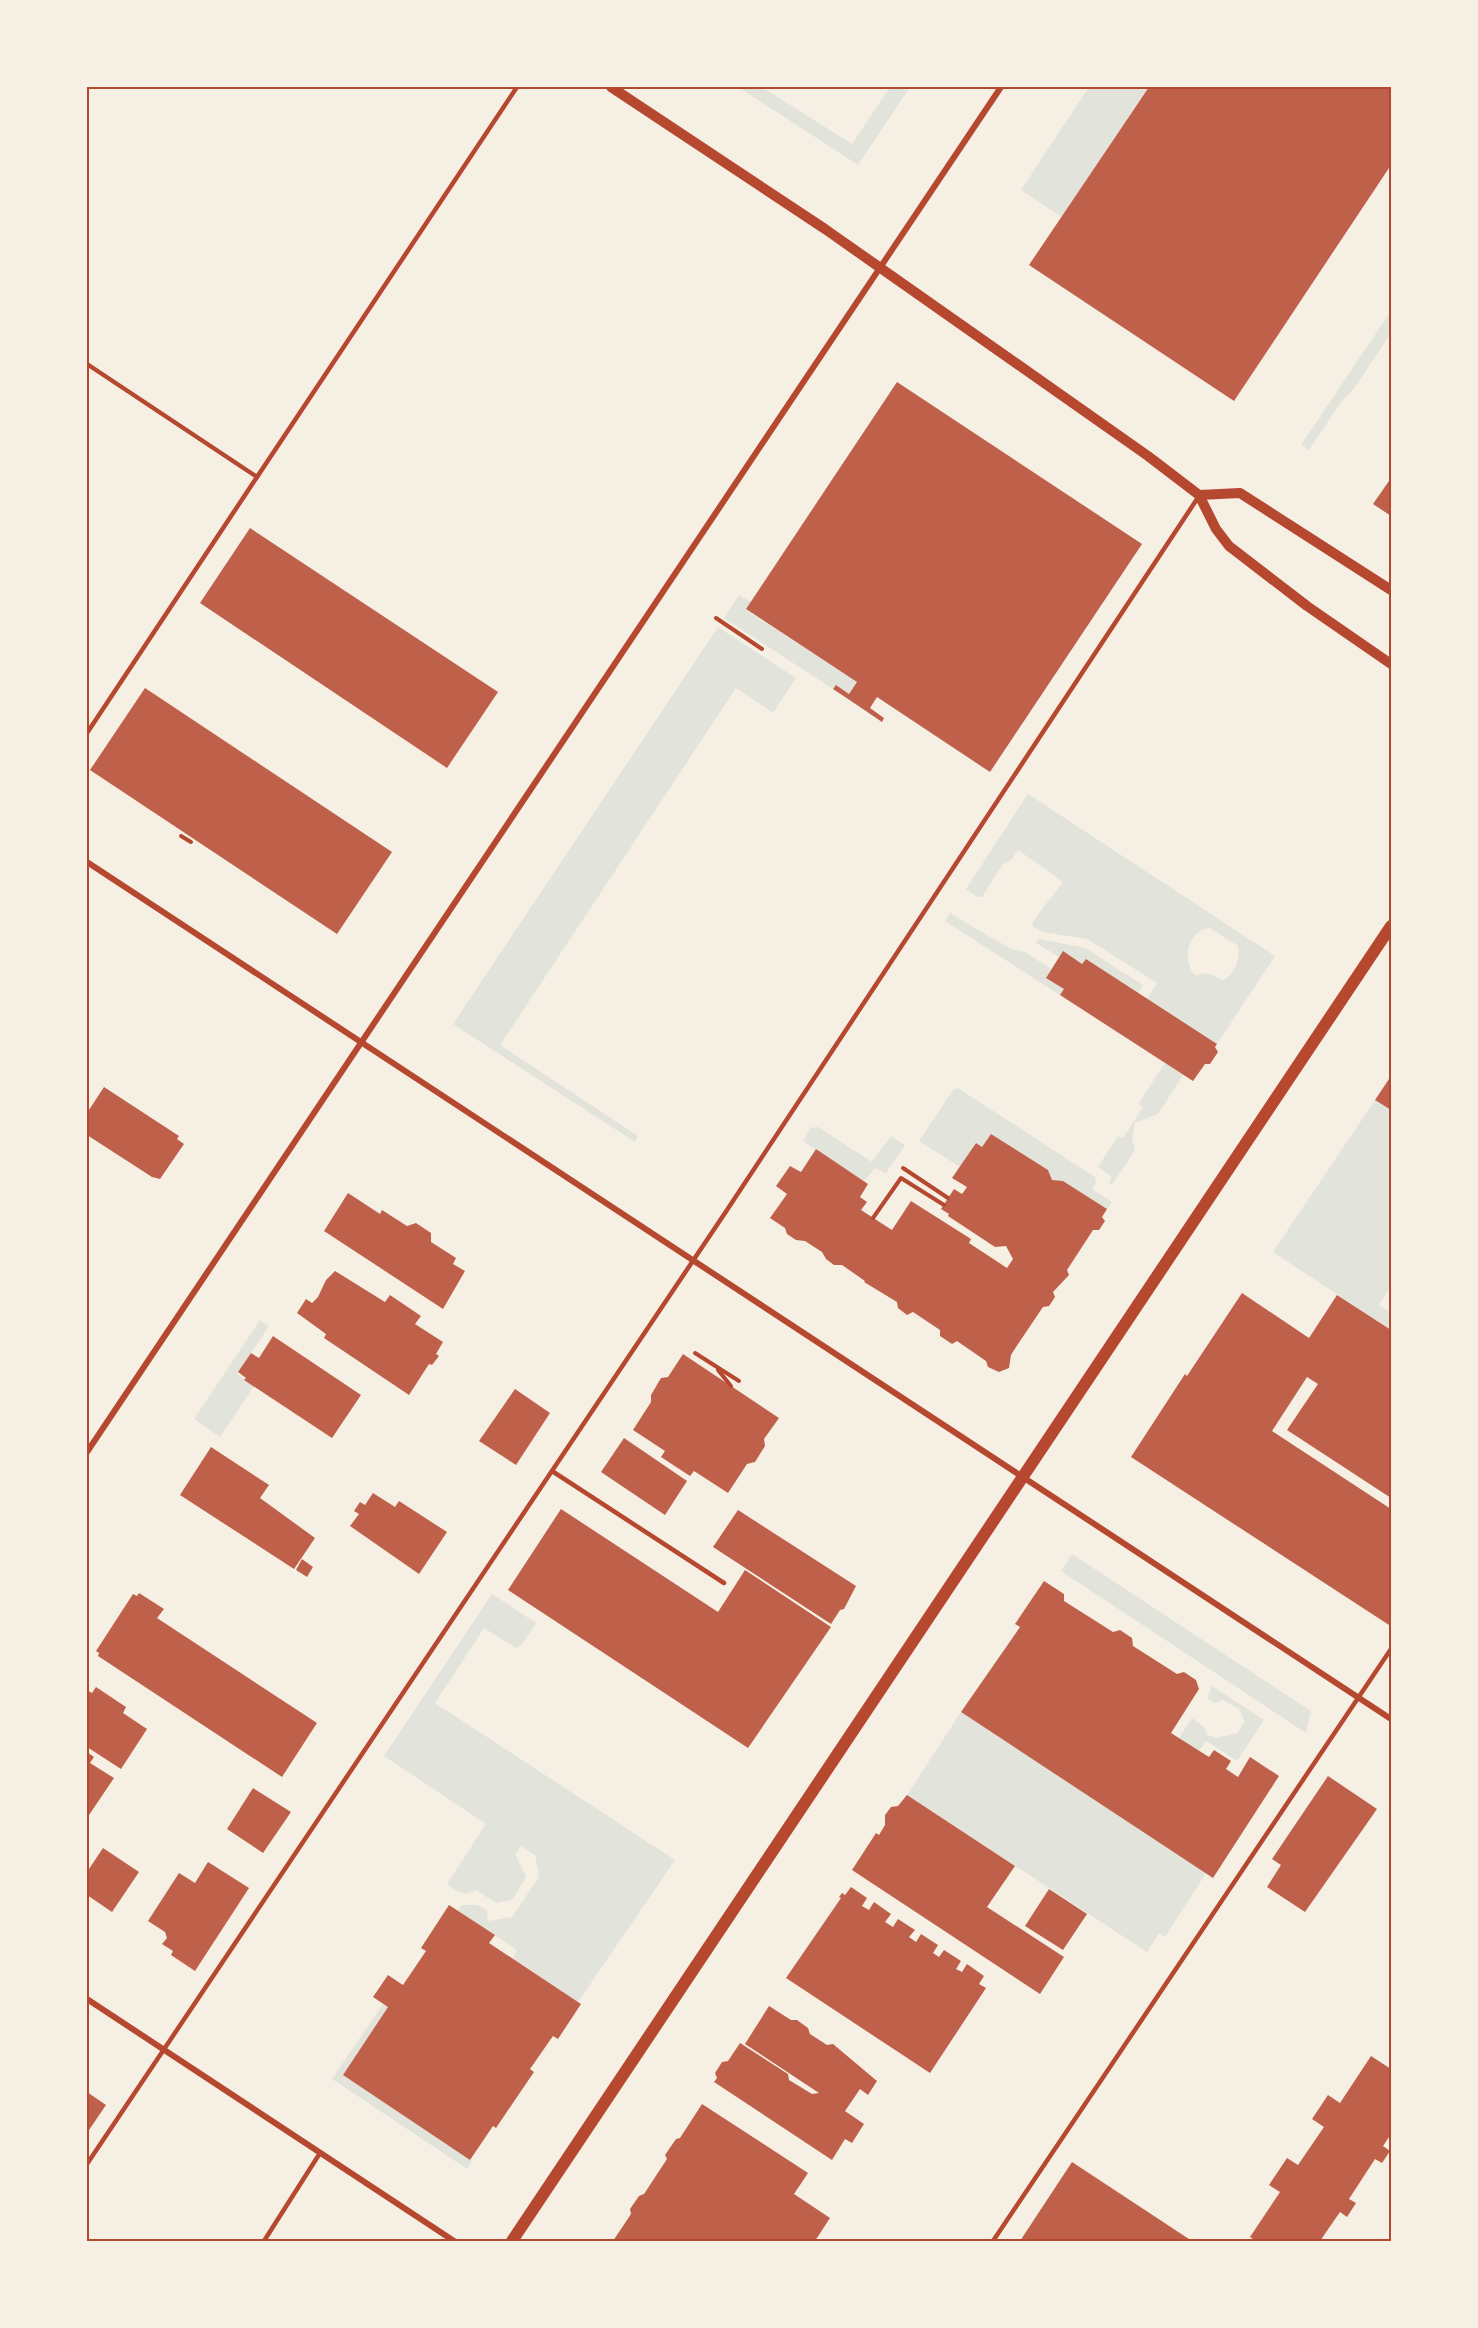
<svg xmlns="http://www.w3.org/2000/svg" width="1478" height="2328" font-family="Bitter,serif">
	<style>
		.green { fill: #e2e4dc; fill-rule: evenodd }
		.building { fill: #bf614a }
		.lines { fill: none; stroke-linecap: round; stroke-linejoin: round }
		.path { stroke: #b5482f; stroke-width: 4 }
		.service { stroke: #b5482f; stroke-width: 4.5 }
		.minor { stroke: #b5482f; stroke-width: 6 }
		.tertiary { stroke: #b5482f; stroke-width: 10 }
		.secondary { stroke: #b5482f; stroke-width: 12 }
		.neatline { fill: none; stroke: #b5482f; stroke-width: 2 }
	</style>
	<rect width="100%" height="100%" fill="#f6efe4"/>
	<g class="green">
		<path d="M738 87H762L852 144 890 87H910L858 165Z"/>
		<path d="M1089 87H1149L1062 217 1021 190Z"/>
		<path d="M1391 311V333L1353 390 1343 399 1309 450 1301 445Z"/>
		<path d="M739 595 751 602 746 610 857 682 849 694 836 685 833 689 724 618Z"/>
		<path d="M718 627 796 678 773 713 736 688 500 1045 638 1136 635 1142 453 1024Z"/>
		<path d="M1028 794 1275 956 1217 1044 1147 999 1157 983 1087 939 1042 932 1032 926C1033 919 1056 892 1063 882L1018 850 1012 859 1003 864 982 897H977L966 889ZM1210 928 1238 946C1240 960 1235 974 1223 980L1208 973 1195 975C1181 961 1188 930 1210 928Z"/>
		<path d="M950 913 988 936 1012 949 1025 952 1051 969 1046 978 1064 989 1060 995 945 921Z"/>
		<path d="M1039 939 1085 948 1143 985 1138 993 1086 959 1082 964 1063 951 1059 957 1036 943Z"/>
		<path d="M1165 1063 1183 1075 1158 1114 1135 1123 1132 1139 1135 1150 1112 1185 1109 1183 1112 1177 1098 1167 1118 1136 1123 1138 1143 1107 1138 1104Z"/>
		<path d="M958 1088 1095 1177 1096 1182 1092 1189 1112 1202 1107 1209 1063 1181 1052 1180 1048 1170 991 1134 982 1147 975 1143 960 1167 919 1141 953 1090Z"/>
		<path d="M1375 1100 1391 1110V1286L1379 1305 1391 1313V1330L1273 1252Z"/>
		<path d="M818 1127 872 1162 891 1136 905 1145 886 1173 875 1168 864 1181 803 1141 810 1128Z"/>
		<path d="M260 1320 269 1326 237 1374 254 1386 220 1437 194 1419Z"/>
		<path d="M1072 1554 1311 1711 1306 1733 1061 1571Z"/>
		<path d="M492 1594 536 1623 521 1646 516 1648 484 1628 435 1703 675 1860 578 2002 513 1958 517 1950 458 1911 461 1905H477L487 1910 488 1921 512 1917 539 1877 535 1855 521 1846 515 1854 526 1877 512 1900 496 1903 476 1890C461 1898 458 1891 447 1884L486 1824 384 1756Z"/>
		<path d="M1212 1686 1264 1720 1237 1761 1206 1741 1199 1751 1179 1738 1192 1718 1204 1727 1207 1735 1216 1738 1237 1733 1245 1722 1239 1709 1223 1700 1214 1703 1207 1698Z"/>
		<path d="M961 1712 1206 1873 1165 1937 1159 1933 1147 1952 907 1795Z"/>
		<path d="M383 2004 388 2007 343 2075 472 2161 467 2169 332 2079Z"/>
	</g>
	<g class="building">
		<path d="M1149 87H1391V165L1234 401 1029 265Z"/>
		<path d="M897 382 1142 544 990 772 877 697 870 708 884 718 882 722 857 705 833 689 836 685 849 694 857 682 746 609Z"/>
		<path d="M1391 478V516L1373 504Z"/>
		<path d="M250 528 498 692 447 768 200 603Z"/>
		<path d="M145 688 392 852 337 934 90 770Z"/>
		<path d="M1063 951 1082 964 1086 959 1217 1044 1215 1047 1218 1052 1210 1064H1205L1193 1081 1060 995 1064 989 1046 978Z"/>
		<path d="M1391 1076V1110L1375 1100Z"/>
		<path d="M104 1087 179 1136 177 1139 184 1144 160 1179 152 1177 87 1135V1113Z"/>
		<path d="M991 1134 1048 1170 1052 1180 1063 1181 1107 1209 1102 1217 1105 1221 1099 1230H1093L1067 1270 1069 1275 1053 1292 1055 1297 1049 1306 1043 1307 1016 1347 1011 1355 1009 1368 999 1372 988 1367 986 1361 957 1341 952 1344 940 1336V1330L913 1312 907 1315 898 1308 897 1302 864 1282 865 1281 842 1265H834L826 1259 822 1252 805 1241 796 1240 787 1234 785 1228 770 1218 787 1194 776 1186 790 1166 801 1172 816 1149 868 1184 860 1197 867 1202 861 1210 892 1230 911 1201 971 1239 969 1243 1007 1268 1013 1259 1006 1246 995 1247 948 1216 949 1214 941 1209 954 1189 962 1194 967 1187 952 1178 976 1143 982 1147Z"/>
		<path d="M348 1193 380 1214 382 1210 407 1226 416 1223 431 1233V1242L456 1258 453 1264 465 1271 443 1309 324 1231Z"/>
		<path d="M335 1271 385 1302 390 1295 421 1316 415 1324 443 1342 436 1354 439 1356 432 1365 429 1364 409 1395 324 1338 326 1334 297 1313 306 1299 312 1303 318 1297 326 1280Z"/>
		<path d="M1242 1293 1309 1338 1337 1295 1391 1330V1498L1287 1430 1318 1384 1307 1377 1272 1431 1391 1509 1389 1625 1131 1457 1185 1374 1187 1376Z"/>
		<path d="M273 1336 361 1395 332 1438 244 1380 246 1378 238 1372 251 1353 259 1358Z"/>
		<path d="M683 1354 779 1418 764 1439 765 1446 755 1462 747 1464 728 1493 694 1471 690 1476 661 1457 665 1451 633 1430 651 1402V1395L661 1378 668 1377Z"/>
		<path d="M515 1389 550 1413 516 1465 479 1441Z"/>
		<path d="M624 1438 687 1481 665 1515 601 1472Z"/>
		<path d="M211 1447 269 1485 260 1498 315 1538 294 1569 180 1495Z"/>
		<path d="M373 1493 395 1507 399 1501 447 1532 419 1574 350 1526 359 1514 354 1511 360 1502 365 1505Z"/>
		<path d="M561 1509 718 1612 745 1570 831 1627 748 1748 508 1590Z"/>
		<path d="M738 1510 856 1586 844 1609 840 1610 831 1624 713 1547Z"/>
		<path d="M302 1559 313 1567 307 1577 296 1570Z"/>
		<path d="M1044 1581 1064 1594V1601L1113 1632 1120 1630 1132 1638 1133 1646 1177 1674 1184 1672 1196 1680 1199 1689 1171 1733 1209 1757 1214 1750 1231 1761 1226 1769 1238 1777 1250 1757 1279 1776 1213 1878 961 1712 1020 1627 1015 1624Z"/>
		<path d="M139 1593 164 1609 157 1618 317 1723 282 1777 98 1656 99 1653 96 1651 133 1594 137 1596Z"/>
		<path d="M96 1687 126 1707 123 1713 147 1729 121 1769 87 1747V1690L92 1693Z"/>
		<path d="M87 1752 94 1757 90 1763 114 1778 87 1818Z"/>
		<path d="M1328 1776 1377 1809 1305 1912 1267 1887 1281 1865 1272 1859Z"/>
		<path d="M253 1788 291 1812 263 1853 227 1829Z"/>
		<path d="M907 1795 1015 1866 987 1907 1064 1957 1040 1994 852 1870 876 1833 879 1835 885 1825V1815L891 1807 898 1806Z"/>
		<path d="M103 1848 139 1872 112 1912 87 1895V1872Z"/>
		<path d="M208 1862 249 1888 195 1971 171 1955 173 1951 162 1944 167 1938 165 1932 148 1921 179 1873 195 1883Z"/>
		<path d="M851 1887 867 1898 862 1906 869 1910 874 1902 891 1914 885 1922 893 1927 898 1919 915 1930 909 1937 916 1942 921 1934 938 1945 933 1953 939 1957 944 1950 961 1961 956 1969 962 1972 967 1964 984 1976 979 1984 986 1988 930 2073 786 1978 841 1898 839 1897 842 1893 845 1895Z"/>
		<path d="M1049 1889 1087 1914 1063 1950 1025 1926Z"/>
		<path d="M449 1905 495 1935 489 1943 581 2004 558 2039 553 2036 530 2069 534 2072 496 2128 493 2126 470 2160 343 2075 388 2007 373 1997 388 1975 403 1985 426 1951 421 1948Z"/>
		<path d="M769 2006 791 2020H797L808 2028 810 2034 827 2045 833 2044 877 2081 868 2095 860 2089 845 2111 864 2124 852 2143 845 2139 832 2160 714 2082 717 2078 715 2073 722 2062 728 2061 740 2043 788 2074 789 2080 812 2094 819 2093 745 2044Z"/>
		<path d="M1371 2056 1391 2069V2134L1383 2146 1390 2151 1382 2163 1375 2159 1349 2199 1356 2203 1347 2217 1340 2212 1320 2241H1256L1250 2237 1280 2192 1269 2185 1287 2158 1298 2165 1324 2127 1312 2119 1328 2095 1340 2103Z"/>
		<path d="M87 2092 106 2105 87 2133Z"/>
		<path d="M702 2104 808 2173 794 2194 830 2218 815 2241H613L631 2214 630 2209 639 2196 644 2194 667 2159 665 2155 676 2139 680 2138Z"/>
		<path d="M1072 2162 1192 2241H1020Z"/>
	</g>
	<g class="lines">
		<g class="path">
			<path d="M716 618 762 649"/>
			<path d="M181 836 191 842"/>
			<path d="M903 1168 948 1198"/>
			<path d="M873 1218 901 1178 944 1205"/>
			<path d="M695 1353 739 1381"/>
			<path d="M718 1370 731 1386"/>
		</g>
		<g class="service">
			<path d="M87 364 257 477 87 733"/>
			<path d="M257 477 517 87"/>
			<path d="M552 1471 724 1583"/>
			<path d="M87 2164 725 1213 1199 496"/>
			<path d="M264 2241 320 2153"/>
			<path d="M993 2241 1391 1649"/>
		</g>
		<g class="minor">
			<path d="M87 862 1391 1719"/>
			<path d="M87 1452 1001 87"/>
			<path d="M87 1999 454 2241"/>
		</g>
		<g class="tertiary">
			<path d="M611 87 825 229 1148 456 1199 495 1216 529 1229 546 1307 606 1391 664"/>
			<path d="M1199 495 1240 493 1391 590"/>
		</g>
		<path class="secondary" d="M512 2241 1391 926"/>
	</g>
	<rect width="1478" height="2328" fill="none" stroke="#f6efe4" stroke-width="177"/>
	<rect x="88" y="88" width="1302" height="2152" class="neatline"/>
</svg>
